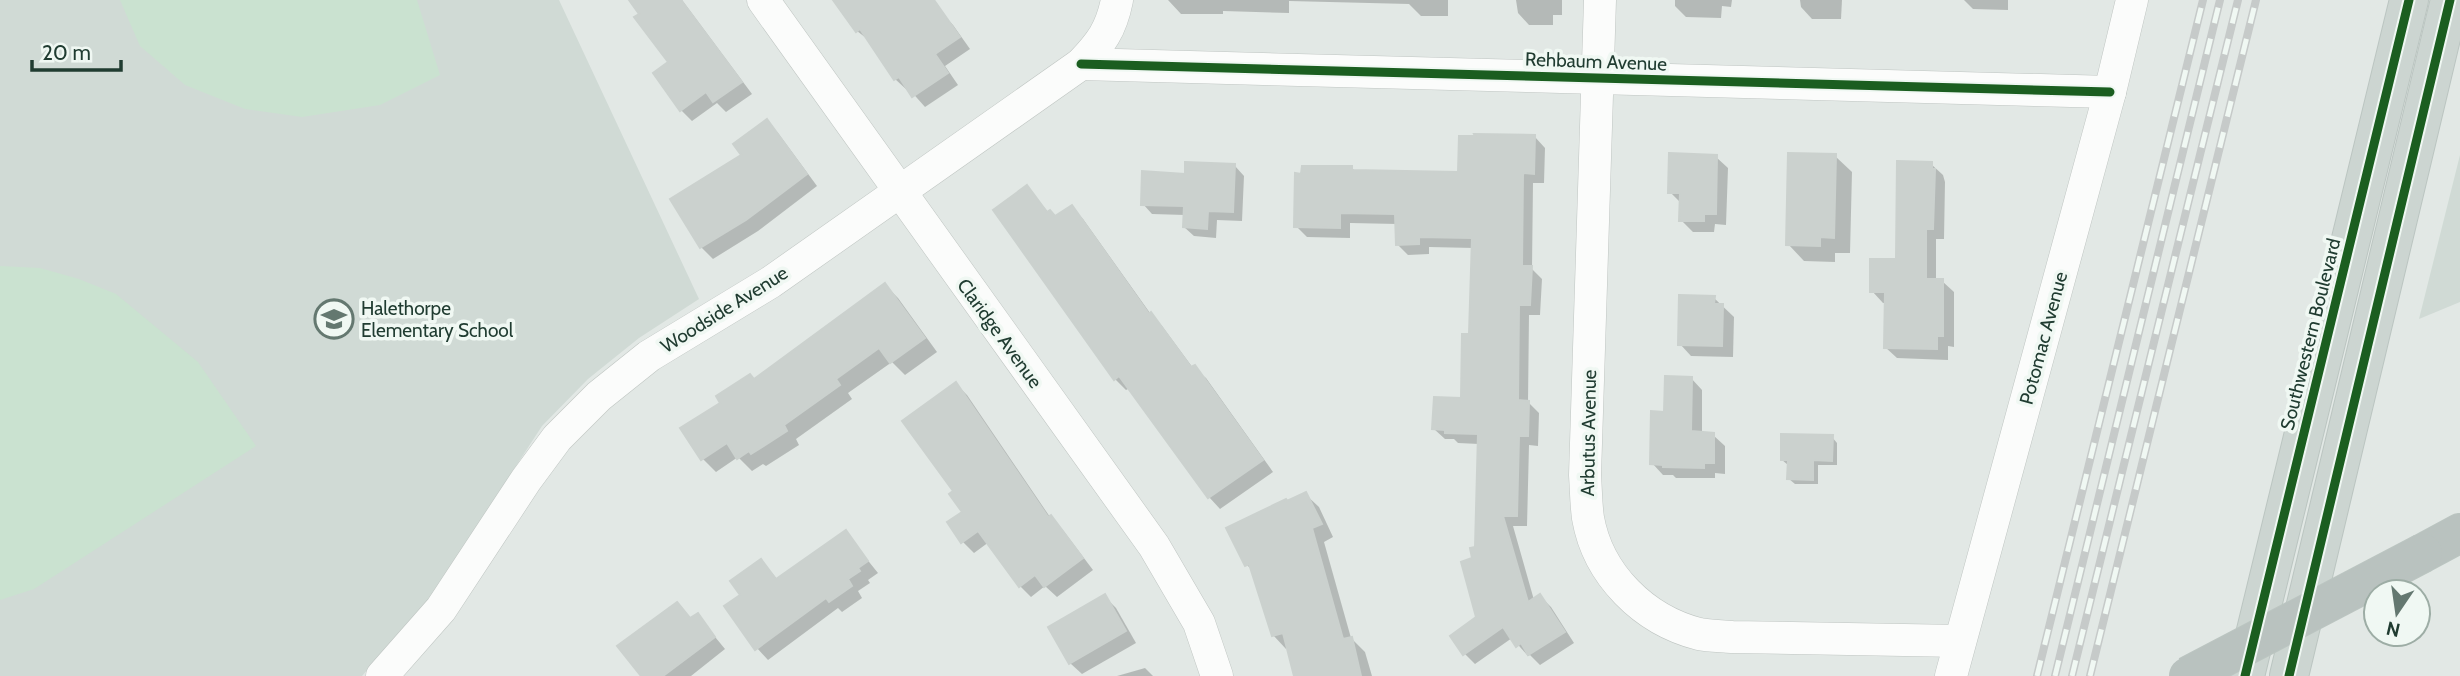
<svg xmlns="http://www.w3.org/2000/svg" width="2460" height="676" font-family="Cabin,sans-serif">
	<style>
		.built { fill: #d0dad5 }
		.garden { fill: #cae2d0 }
		.shadow { fill: #0003 }
		.building { fill: #cbd1ce; stroke: #cbd1ce; stroke-width: 2 }
		.lines { fill: none; stroke-linecap: round; stroke-linejoin: round }
		.minor-casing { stroke: #bfc5c2; stroke-width: 33 }
		.major-casing { stroke: #bbc5c1; stroke-width: 40 }
		.highway-casing { stroke: #bbc5c1; stroke-width: 40 }
		.minor { stroke: #fbfcfb; stroke-width: 32 }
		.major { stroke: #ccd5d1; stroke-width: 38 }
		.highway { stroke: #b9c2bf; stroke-width: 38 }
		.rail-casing { stroke: #c6cac9; stroke-width: 8 }
		.rail { stroke: #f0f8f3; stroke-width: 5; stroke-dasharray: 16; stroke-linecap: butt }
		.highway-bridge-casing { stroke: #bbc5c1; stroke-width: 40; stroke-linecap: butt }
		.highway-bridge { stroke: #b9c2bf; stroke-width: 38 }
		.cycleway-casing { stroke: #f0f8f3; stroke-width: 13 }
		.cycleway { stroke: #1b5e20; stroke-width: 9 }
		.labels { text-anchor: middle; stroke-width: 7; stroke-linejoin: round; paint-order: stroke }
		.street-label { font-size: 19px; fill: #203c31; stroke: #f0f8f3 }
		.poi-label { font-size: 19px; fill: #203c31; stroke: #f0f8f3; text-anchor: start }
	</style>
	<rect width="100%" height="100%" fill="#e2e8e5"/>
	<g class="built">
		<path d="M0 0H559L699 299 639 338 588 379 542 426 429 600 362 676H0Z"/>
		<path d="M2460 155V302L2419 319Z"/>
	</g>
	<g class="garden">
		<path d="M120 0H417L440 75 380 105 302 117 245 109 185 85 140 46Z"/>
		<path d="M0 266 40 268 79 279 116 294 198 362 256 446 34 589 0 600Z"/>
	</g>
	<g class="shadow">
		<path d="M631 0H682L752 94 726 112 717 103 692 121 681 110 670 63Z"/>
		<path d="M835 0H918L942 13 953 25 970 49 945 66 958 85 925 107 909 89 907 90 895 79 870 41 857 31Z"/>
		<path d="M1168 0H1448V16H1421L1409 4 1289 1V13L1223 11V14H1181Z"/>
		<path d="M1516 0H1562V15H1553V25H1529L1518 13Z"/>
		<path d="M1675 0H1732L1731 7 1722 6 1721 18 1686 17 1675 6Z"/>
		<path d="M1800 0H1842L1841 19H1812L1801 7Z"/>
		<path d="M1964 0H2008V10L1973 9Z"/>
		<path d="M767 121 778 133 817 186 758 231 713 259 701 247 672 200 743 155Z"/>
		<path d="M1535 137 1545 148 1544 183H1533L1532 269 1542 279 1540 315H1529L1528 402 1539 413 1538 446 1529 445 1527 526H1513L1534 600 1540 596 1551 607 1574 643 1540 665 1530 655 1528 656 1512 638 1475 664 1465 654 1478 618 1475 559 1479 444 1458 443 1454 439H1445L1434 429 1463 400 1470 336 1474 248 1429 247V254L1408 255 1397 244V224L1350 223V238L1307 237 1296 226 1352 168 1356 172 1460 174Z"/>
		<path d="M1835 156 1852 172 1850 253H1835V262L1804 261 1788 244Z"/>
		<path d="M1716 157 1728 168 1726 225 1715 224 1714 232H1693L1681 220 1682 204 1670 192Z"/>
		<path d="M1931 164 1943 175 1945 182 1944 239H1936V281H1942L1954 292V347L1948 346V360L1897 358 1885 347 1886 303H1883L1872 291 1897 261Z"/>
		<path d="M1235 166 1244 176 1242 221 1217 220 1216 238 1194 236 1184 227 1185 215 1152 214 1143 204 1187 176Z"/>
		<path d="M1027 188 1049 213 1056 218 1071 207 1083 219 1150 313 1162 326 1193 368 1206 378 1273 472 1220 509 1209 497 1130 388 1126 390 1115 379Z"/>
		<path d="M885 285 898 298 937 352 905 375 892 362 848 393 852 399 796 439 799 445 766 466 763 464 752 471 738 457 716 472 702 458 754 380Z"/>
		<path d="M1714 298 1734 317 1733 357 1691 356 1680 344Z"/>
		<path d="M1691 378 1702 390V434L1713 435 1725 446V474L1715 473V478H1676L1673 475H1663L1652 463 1666 414Z"/>
		<path d="M956 384 967 395 1050 517 1062 529 1093 570 1057 597 1045 586 1031 597 1020 586 989 542 974 553 963 542 964 512 955 492Z"/>
		<path d="M1832 437 1837 443V465H1818V484H1795L1789 479 1788 465 1782 460Z"/>
		<path d="M1305 494 1319 507 1333 537 1324 542 1351 638 1365 652 1372 676H1296L1289 648 1286 649 1273 635 1253 571 1247 565 1288 503Z"/>
		<path d="M845 532 878 573 868 580 870 583 858 591 862 598 842 612 838 608 768 660 757 648 742 595 761 561 778 580Z"/>
		<path d="M1105 597 1116 608 1136 643 1082 674 1070 663Z"/>
		<path d="M677 605 691 620 697 615 725 649 691 676H643Z"/>
		<path d="M1145 668 1153 676H1117Z"/>
	</g>
	<g class="building">
		<path d="M629 0H681L742 82 713 102 706 92 680 111 653 73 668 62 634 17 639 14Z"/>
		<path d="M833 0H934L960 37 935 54 948 73 912 97 899 77 894 80 860 29 856 32Z"/>
		<path d="M767 119 807 174 746 220 700 248 670 199 741 155 733 144Z"/>
		<path d="M1474 134 1535 135 1534 174 1523 173 1522 266H1532L1530 305H1519L1518 400 1529 401 1528 436H1519L1517 516H1503L1528 602 1540 594 1565 632 1528 655 1521 643 1516 647 1503 627 1463 655 1450 636 1476 617 1461 562 1472 558 1470 548 1475 547 1478 434 1445 433V430L1432 429 1434 397 1461 398 1462 334H1469L1472 238 1419 237V244L1396 245 1395 214 1340 213V228L1294 227 1295 173 1301 174 1302 166H1352V170L1458 172 1459 136H1475Z"/>
		<path d="M1669 153 1717 155 1716 214H1704V221H1679L1680 193H1668Z"/>
		<path d="M1788 153 1836 154 1834 238 1820 237V246L1786 245Z"/>
		<path d="M1897 161 1932 162V169H1935L1933 229H1926V279H1943V336H1937V349L1884 348 1885 292H1870V259H1896Z"/>
		<path d="M1185 162 1235 164 1233 212 1208 211 1207 229 1183 227 1184 206 1141 205 1142 171 1185 174Z"/>
		<path d="M1027 185 1047 212 1050 210 1055 216 1072 205 1149 314 1151 312 1191 367 1195 365 1263 460 1208 498 1119 376 1114 380 993 210Z"/>
		<path d="M885 283 925 338 890 363 879 348 836 379 840 385 784 425 787 431 751 454 749 451 737 459 727 443 701 460 680 428 720 403 716 396 750 374 754 379Z"/>
		<path d="M1679 295 1715 296 1714 304H1723L1722 346 1678 345Z"/>
		<path d="M1665 376 1692 377 1691 431 1714 433V463H1704V468L1663 467V465L1650 464 1651 411 1664 412Z"/>
		<path d="M956 382 1048 517 1051 515 1083 558 1044 587 1035 575 1019 587 978 531 961 543 947 522 962 512 949 494 953 491 902 421Z"/>
		<path d="M1781 434 1833 435 1832 461 1813 460V480L1787 479 1788 460H1781Z"/>
		<path d="M1306 492 1322 524 1312 528 1343 639 1352 637 1361 676H1294L1283 633 1272 636 1249 564 1245 566 1226 528 1286 499 1287 501Z"/>
		<path d="M846 530 868 561 858 568 860 571 848 579 852 586 829 602 826 598 755 650 724 606 740 595 730 581 761 559 776 579Z"/>
		<path d="M1105 594 1126 631 1069 664 1048 627Z"/>
		<path d="M677 602 690 618 698 613 715 637 663 676H641L617 646Z"/>
	</g>
	<g class="lines">
		<g class="minor-casing">
			<g id="minor">
				<path d="M763 0 1154 546 1199 623 1217 676"/>
				<path d="M1600 0 1585 475C1586 489 1586 504 1588 518 1598 575 1644 620 1699 634 1709 636 1721 636 1732 637L1960 641"/>
				<path d="M1081 64 2110 92"/>
				<path d="M382 676 441 609 526 480 557 438 599 396 649 356 771 282 1081 64C1101 43 1111 30 1117 0"/>
				<path d="M1951 676 2110 92 2132 0"/>
			</g>
		</g>
		<g class="major-casing">
			<g id="major">
				<path d="M2245 676 2409 0"/>
				<path d="M2289 676 2450 0"/>
			</g>
		</g>
		<g class="highway-casing">
			<path id="highway" d="M2423 553 2460 533"/>
		</g>
		<use href="#minor" class="minor"/>
		<use href="#major" class="major"/>
		<use href="#highway" class="highway"/>
		<g class="rail-casing">
			<g id="rail">
				<path d="M2037 676 2203 0"/>
				<path d="M2055 676 2220 0"/>
				<path d="M2072 676 2238 0"/>
				<path d="M2090 676 2256 0"/>
			</g>
		</g>
		<use href="#rail" class="rail"/>
		<g class="highway-bridge-casing">
			<path id="highway-bridge" d="M2188 676 2423 553"/>
		</g>
		<use href="#highway-bridge" class="highway-bridge"/>
		<g class="cycleway-casing">
			<g id="cycleway">
				<path d="M1081 64 2110 92"/>
				<path d="M2245 676 2409 0"/>
				<path d="M2289 676 2450 0"/>
			</g>
		</g>
		<use href="#cycleway" class="cycleway"/>
	</g>
	<defs>
		<g id="school-ring" transform="scale(2.0125)"><circle r="9.5" fill="#f0f8f3" stroke="#647870" stroke-width="1.5"/><path d="M0-5L7-2L0 1L-7-2ZM-4 1L0 2.5L4 1V4Q0 6-4 4Z" fill="#647870"/></g>
	</defs>
	<g fill-rule="evenodd">
		<use href="#school-ring" x="334" y="319"/>
	</g>
	<g class="labels">
		<g class="street-label">
			<text transform="translate(1596 61) rotate(2)" y="7">Rehbaum Avenue</text>
			<text transform="translate(724 309) rotate(-32)" y="7">Woodside Avenue</text>
			<text transform="translate(1000 333) rotate(54)" y="7">Claridge Avenue</text>
			<text transform="translate(2310 334) rotate(-76)" y="7">Southwestern Boulevard</text>
			<text transform="translate(2043 338) rotate(-75)" y="7">Potomac Avenue</text>
			<text transform="translate(1588 433) rotate(-89)" y="7">Arbutus Avenue</text>
		</g>
		<g class="poi-label">
			<text x="361" y="315">Halethorpe<tspan x="361" dy="22">Elementary School</tspan></text>
		</g>
	</g>
	<g transform="translate(2397 613) rotate(193)"><circle r="33" fill="#f0f8f3" stroke="#9dada5" stroke-width="2"/>
	<path d="M0-5L12 26L0 18L-12 26Z" fill="#647870"/>
	<text y="-10" font-size="19" font-weight="bold" text-anchor="middle" fill="#203c31">N</text>
	</g>
	<path d="M32 60v10h89v-10" fill="none" stroke="#203c31" stroke-width="3.5"/>
	<text x="42" y="60" font-size="21" fill="#203c31" stroke="#f0f8f3" stroke-width="5" paint-order="stroke">20 m</text>
</svg>
